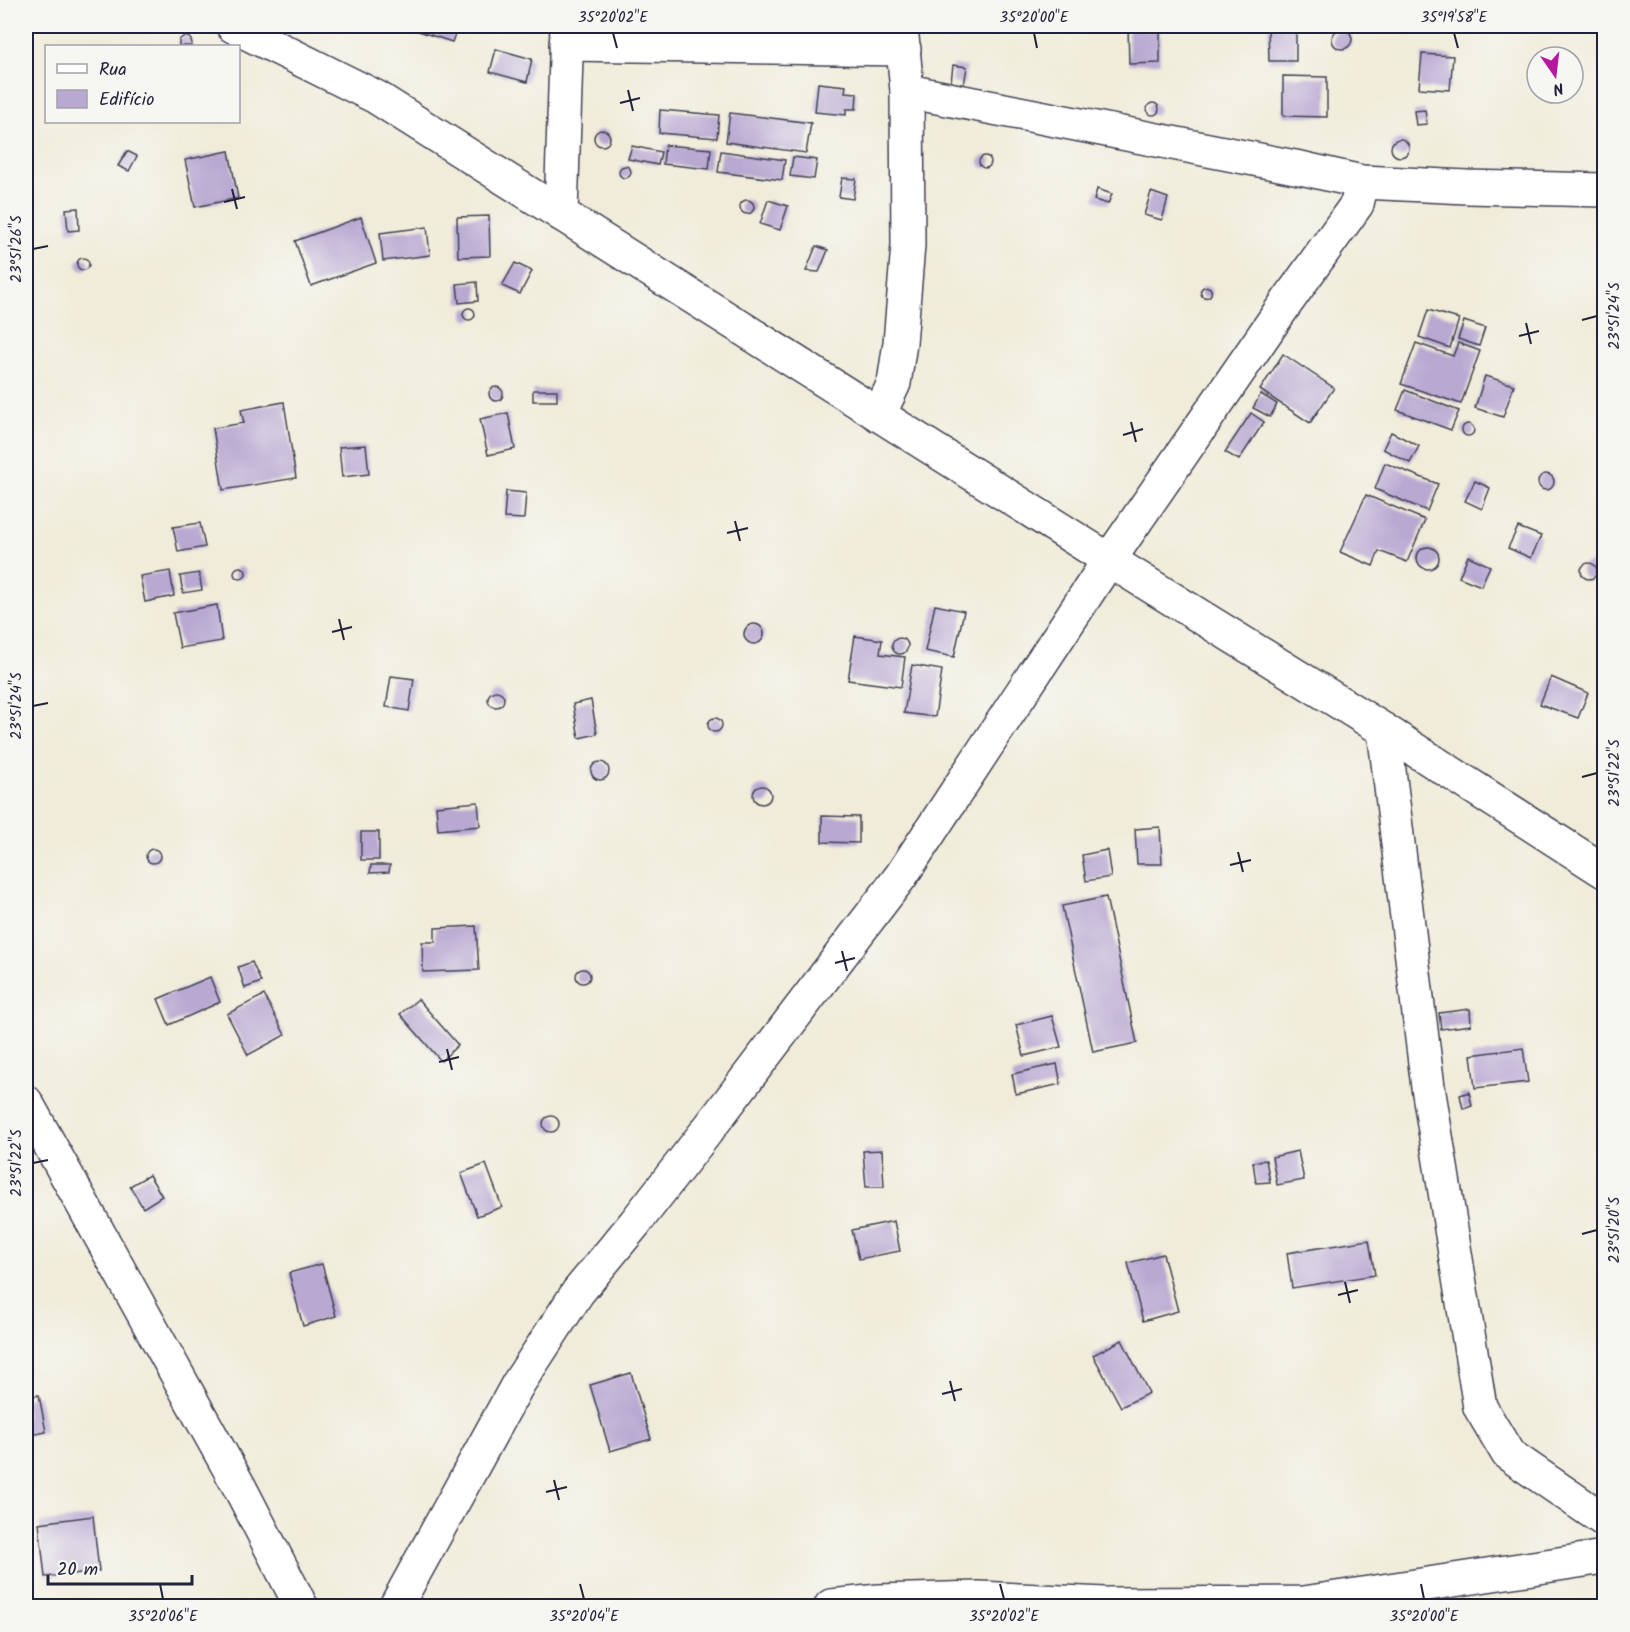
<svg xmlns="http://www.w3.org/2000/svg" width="1630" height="1632" font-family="Kalam,sans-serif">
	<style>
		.building { fill: #b8a8d2 }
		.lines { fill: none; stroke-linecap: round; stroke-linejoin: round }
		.minor-casing { stroke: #414053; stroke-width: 36 }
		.secondary-casing { stroke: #414053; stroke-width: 36 }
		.minor { stroke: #fff; stroke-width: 33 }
		.secondary { stroke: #fff; stroke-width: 33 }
		.ticks { fill: none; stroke: #22223b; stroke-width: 2 }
		.neatline { fill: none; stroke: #22223b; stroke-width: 2 }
		.ticks-label { font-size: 15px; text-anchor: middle; fill: #22223b }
	</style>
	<rect width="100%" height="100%" fill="#f6f6f2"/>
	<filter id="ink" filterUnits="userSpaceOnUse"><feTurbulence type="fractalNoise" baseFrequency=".0167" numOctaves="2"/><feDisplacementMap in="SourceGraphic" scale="12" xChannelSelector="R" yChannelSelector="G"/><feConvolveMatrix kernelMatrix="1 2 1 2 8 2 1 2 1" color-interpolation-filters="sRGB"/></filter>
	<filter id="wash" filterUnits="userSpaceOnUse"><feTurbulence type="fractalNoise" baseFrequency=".008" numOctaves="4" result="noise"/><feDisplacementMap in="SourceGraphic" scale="24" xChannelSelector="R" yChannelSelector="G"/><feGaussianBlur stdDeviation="1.35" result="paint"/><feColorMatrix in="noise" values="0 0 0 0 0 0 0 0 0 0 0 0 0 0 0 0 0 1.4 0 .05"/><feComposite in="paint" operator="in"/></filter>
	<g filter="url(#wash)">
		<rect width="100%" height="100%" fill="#f0ecd9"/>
		<g id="blocks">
			<g class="building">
				<path d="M403 26H458L452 42Z"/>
				<path d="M767 26H806V40L767 39Z"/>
				<path d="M1128 26H1160V63L1129 64Z"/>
				<path d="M1268 26H1296V61H1269Z"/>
				<circle cx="1342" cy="39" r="10"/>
				<path d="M184 36 190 38 192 43 191 46H179V40Z"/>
				<path d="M496 49 532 59 527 82 490 72Z"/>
				<path d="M1422 54 1453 56 1450 90 1419 88Z"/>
				<path d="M953 65 967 67 964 85 951 82Z"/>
				<path d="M1283 76 1327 77V117L1283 116Z"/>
				<path d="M818 83 846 86 845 92 857 93 856 109H846V115L815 112Z"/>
				<circle cx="1153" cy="109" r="6"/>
				<path d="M660 110 719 115 717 138 659 133Z"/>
				<path d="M1425 110 1427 124 1416 125 1414 111Z"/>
				<path d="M730 113 811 123 806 153 726 142Z"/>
				<circle cx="602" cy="138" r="8"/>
				<circle cx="1400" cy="148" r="9"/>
				<path d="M665 145 711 149 709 169 663 164Z"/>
				<path d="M632 146 661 152 658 165 628 159Z"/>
				<path d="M127 151 137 156 129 171 118 166Z"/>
				<path d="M229 151 238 198 195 207 185 160Z"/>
				<path d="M721 151 785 160 782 180 718 172Z"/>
				<circle cx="985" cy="162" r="6"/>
				<path d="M793 157 817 160 814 179 790 176Z"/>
				<circle cx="625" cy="172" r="6"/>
				<path d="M842 178 856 179 853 199 839 197Z"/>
				<path d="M1097 189 1112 194 1108 204 1094 200Z"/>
				<path d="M1151 192 1168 198 1162 220 1144 215Z"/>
				<circle cx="747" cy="207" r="7"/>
				<path d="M768 200 788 206 780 230 760 224Z"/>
				<path d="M78 208 79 230 68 231 66 209Z"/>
				<path d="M489 216 490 256 458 257 457 217Z"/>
				<path d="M361 217 376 263 311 286 295 241Z"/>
				<path d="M427 227 430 255 383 261 380 233Z"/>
				<path d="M816 246 828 250 819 272 806 271Z"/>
				<circle cx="83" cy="264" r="6"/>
				<path d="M515 263 532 271 520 294 502 286Z"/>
				<path d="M477 282 478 301 459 303 457 284Z"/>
				<circle cx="1206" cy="292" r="5.5"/>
				<circle cx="469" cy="314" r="6"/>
				<path d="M1428 310 1459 319 1450 348 1419 337Z"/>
				<path d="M1464 321 1485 328 1479 346 1458 339Z"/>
				<path d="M1416 343 1453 356 1458 343 1480 351 1461 404 1401 384Z"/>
				<path d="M1283 354 1334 388 1310 423 1260 390Z"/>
				<path d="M1485 376 1514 385 1503 417 1475 408Z"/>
				<circle cx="496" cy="394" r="7"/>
				<rect x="533" y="390" width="24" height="11"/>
				<path d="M1405 390 1459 411 1451 430 1397 410Z"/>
				<path d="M1261 394 1277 404 1270 417 1253 408Z"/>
				<path d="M284 402 296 478 223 490 213 428 244 423 241 410Z"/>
				<path d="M508 413 515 449 488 455 480 419Z"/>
				<path d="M1251 413 1264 422 1239 460 1225 452Z"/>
				<circle cx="1468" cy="430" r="6"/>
				<path d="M1391 432 1419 446 1410 463 1383 449Z"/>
				<path d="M366 445 369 474 342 477 339 447Z"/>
				<path d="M1385 463 1438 484 1427 511 1375 489Z"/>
				<circle cx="1546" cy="482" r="8"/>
				<path d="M1475 481 1490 488 1482 509 1465 501Z"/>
				<path d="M506 491 526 493 524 519 504 518Z"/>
				<path d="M1366 495 1425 520 1407 562 1379 551 1373 566 1340 552Z"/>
				<path d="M200 523 205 547 178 552 173 527Z"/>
				<path d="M1518 527 1541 536 1531 558 1508 548Z"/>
				<circle cx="1428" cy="558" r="11"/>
				<path d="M1468 556 1490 566 1481 586 1459 577Z"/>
				<circle cx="1589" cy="571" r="8"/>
				<circle cx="240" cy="573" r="6"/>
				<path d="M170 571 174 596 145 602 140 576Z"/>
				<path d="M199 573 202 590 183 593 180 576Z"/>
				<path d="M217 605 222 641 180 648 173 613Z"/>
				<path d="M935 605 964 611 954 657 925 651Z"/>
				<circle cx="754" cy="634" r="10"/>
				<path d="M855 636 882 640 880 654 905 657 901 687 848 680Z"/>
				<circle cx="900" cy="646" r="8"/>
				<path d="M912 665 942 670 935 717 904 713Z"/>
				<path d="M391 676 414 679 409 711 386 707Z"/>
				<path d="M1551 677 1588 693 1578 718 1540 704Z"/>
				<circle cx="496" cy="699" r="8"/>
				<path d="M591 700 597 734 579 738 573 704Z"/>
				<circle cx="715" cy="725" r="7"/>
				<circle cx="600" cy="771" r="9"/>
				<circle cx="762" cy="795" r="9"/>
				<path d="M478 802 480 826 438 830 436 806Z"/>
				<path d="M822 816 859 817V843L822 842Z"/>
				<path d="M1160 827 1162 864H1137L1135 829Z"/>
				<rect x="361" y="832" width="18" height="28"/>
				<circle cx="153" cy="856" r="7"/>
				<path d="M1107 850 1111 877 1086 881 1082 855Z"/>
				<path d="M371 865H390L389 872 370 873Z"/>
				<path d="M1106 897 1137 1043 1093 1052 1062 906Z"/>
				<path d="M476 926 479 970 423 972 422 942H435V928Z"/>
				<path d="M252 962 261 982 245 988 238 967Z"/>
				<circle cx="583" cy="976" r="7"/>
				<path d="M210 977 220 1002 169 1025 158 999Z"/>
				<path d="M264 995 285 1035 248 1055 227 1014Z"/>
				<path d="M418 999 458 1045 441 1061 400 1014Z"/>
				<path d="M1470 1009 1471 1025 1441 1029 1439 1013Z"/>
				<path d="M1052 1016 1061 1047 1024 1056 1016 1025Z"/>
				<path d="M1523 1048 1528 1082 1475 1088 1471 1055Z"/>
				<path d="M1057 1064 1061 1084 1016 1094 1012 1074Z"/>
				<path d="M1469 1092 1472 1106 1463 1109 1460 1095Z"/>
				<circle cx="551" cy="1124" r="8"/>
				<path d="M882 1150 884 1187H866L863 1151Z"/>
				<path d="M1298 1151 1304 1180 1277 1185 1272 1157Z"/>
				<path d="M1266 1160 1270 1182 1256 1183 1253 1162Z"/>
				<path d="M486 1164 502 1207 477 1216 461 1173Z"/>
				<path d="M149 1175 162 1196 143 1208 130 1186Z"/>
				<path d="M894 1221 900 1251 859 1259 852 1230Z"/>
				<path d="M1369 1240 1375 1275 1292 1288 1287 1253Z"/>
				<path d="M1163 1254 1178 1311 1143 1321 1128 1263Z"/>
				<path d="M322 1264 336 1316 303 1326 289 1273Z"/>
				<path d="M1122 1340 1149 1393 1121 1407 1093 1355Z"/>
				<path d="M631 1373 651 1439 610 1451 590 1385Z"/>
				<path d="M39 1395 46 1432 26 1436V1398Z"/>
				<path d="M93 1516 99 1571 45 1577 39 1523Z"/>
			</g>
		</g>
	</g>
	<g filter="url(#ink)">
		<use href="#blocks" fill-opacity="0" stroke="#414053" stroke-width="1.5"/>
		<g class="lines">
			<g class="minor-casing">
				<g id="minor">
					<path d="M566 44 904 49"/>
					<path d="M907 91 1305 169 1362 182 1467 187 1604 190"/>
					<path d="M561 214 567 26"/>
					<path d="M879 415 894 383 900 343 908 245 907 91 901 26"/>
					<path d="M1384 730 1428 1087 1480 1407 1508 1454 1604 1520"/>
					<path d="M26 1102 240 1488 301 1606"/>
					<path d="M396 1606 518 1384 578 1292 635 1223 703 1136 901 876 1109 560 1279 313 1357 204 1362 182"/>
					<path d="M831 1606 879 1601 979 1598 1105 1604 1304 1603 1604 1557"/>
				</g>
			</g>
			<g class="secondary-casing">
				<path id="secondary" d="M233 26 376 97 1109 560 1384 730 1604 871"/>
			</g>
			<use href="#minor" class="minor"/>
			<use href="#secondary" class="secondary"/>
		</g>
	</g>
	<path class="ticks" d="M613 33 617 48M1034 33 1037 48M1454 33 1458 48M628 90 633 111M620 103 640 98M232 189 237 209M224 202 245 197M33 249 48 246M1582 320 1597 316M1526 323 1531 344M1519 336 1539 331M1131 422 1136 442M1123 435 1143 429M735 521 740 541M727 533 748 528M339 619 344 640M332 632 352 627M33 706 48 703M1582 777 1597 773M1238 852 1243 872M1230 865 1251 860M842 951 847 971M835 963 855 958M447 1049 452 1070M439 1062 459 1057M33 1163 48 1160M1582 1234 1597 1230M1345 1282 1350 1303M1338 1295 1358 1290M950 1381 955 1401M942 1394 962 1389M554 1480 559 1500M546 1492 567 1487M160 1584 163 1599M580 1584 584 1599M1000 1584 1004 1599M1421 1584 1424 1599"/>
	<rect width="1630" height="1632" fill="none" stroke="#f6f6f2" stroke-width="66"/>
	<rect x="45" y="45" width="195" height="78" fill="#f6f6f2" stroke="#a1a1a9" stroke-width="1.5"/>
	<rect x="57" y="64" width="30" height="9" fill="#ffffff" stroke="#a1a1a9" stroke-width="1.5"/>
	<text x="99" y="75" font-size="18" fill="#22223b">Rua</text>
	<rect x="57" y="90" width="30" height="18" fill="#b8a8d2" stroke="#a1a1a9" stroke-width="1.5"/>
	<text x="99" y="105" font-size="18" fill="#22223b">Edifício</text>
	<g transform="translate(1555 75) rotate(166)"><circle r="28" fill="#f6f6f2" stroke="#a1a1a9" stroke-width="1.5"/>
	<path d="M0-4.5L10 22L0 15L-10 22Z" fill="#b5179e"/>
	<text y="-9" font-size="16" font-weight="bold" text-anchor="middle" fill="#22223b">N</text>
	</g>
	<path d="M48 1575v9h144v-9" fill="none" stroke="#22223b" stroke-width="3"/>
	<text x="57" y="1575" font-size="18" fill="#22223b" stroke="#f6f6f2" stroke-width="4.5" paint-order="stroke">20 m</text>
	<rect x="33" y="33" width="1564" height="1566" class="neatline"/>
	<g class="ticks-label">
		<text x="613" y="22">35°20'02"E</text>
		<text x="1034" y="22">35°20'00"E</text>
		<text x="1454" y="22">35°19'58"E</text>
		<text transform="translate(16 249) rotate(-90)" y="5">23°51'26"S</text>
		<text transform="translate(1614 316) rotate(-90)" y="5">23°51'24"S</text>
		<text transform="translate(16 706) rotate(-90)" y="5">23°51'24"S</text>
		<text transform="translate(1614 773) rotate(-90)" y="5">23°51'22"S</text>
		<text transform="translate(16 1163) rotate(-90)" y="5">23°51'22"S</text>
		<text transform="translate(1614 1230) rotate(-90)" y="5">23°51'20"S</text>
		<text x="163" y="1621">35°20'06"E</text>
		<text x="584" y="1621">35°20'04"E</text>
		<text x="1004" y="1621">35°20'02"E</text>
		<text x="1424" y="1621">35°20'00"E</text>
	</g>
</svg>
